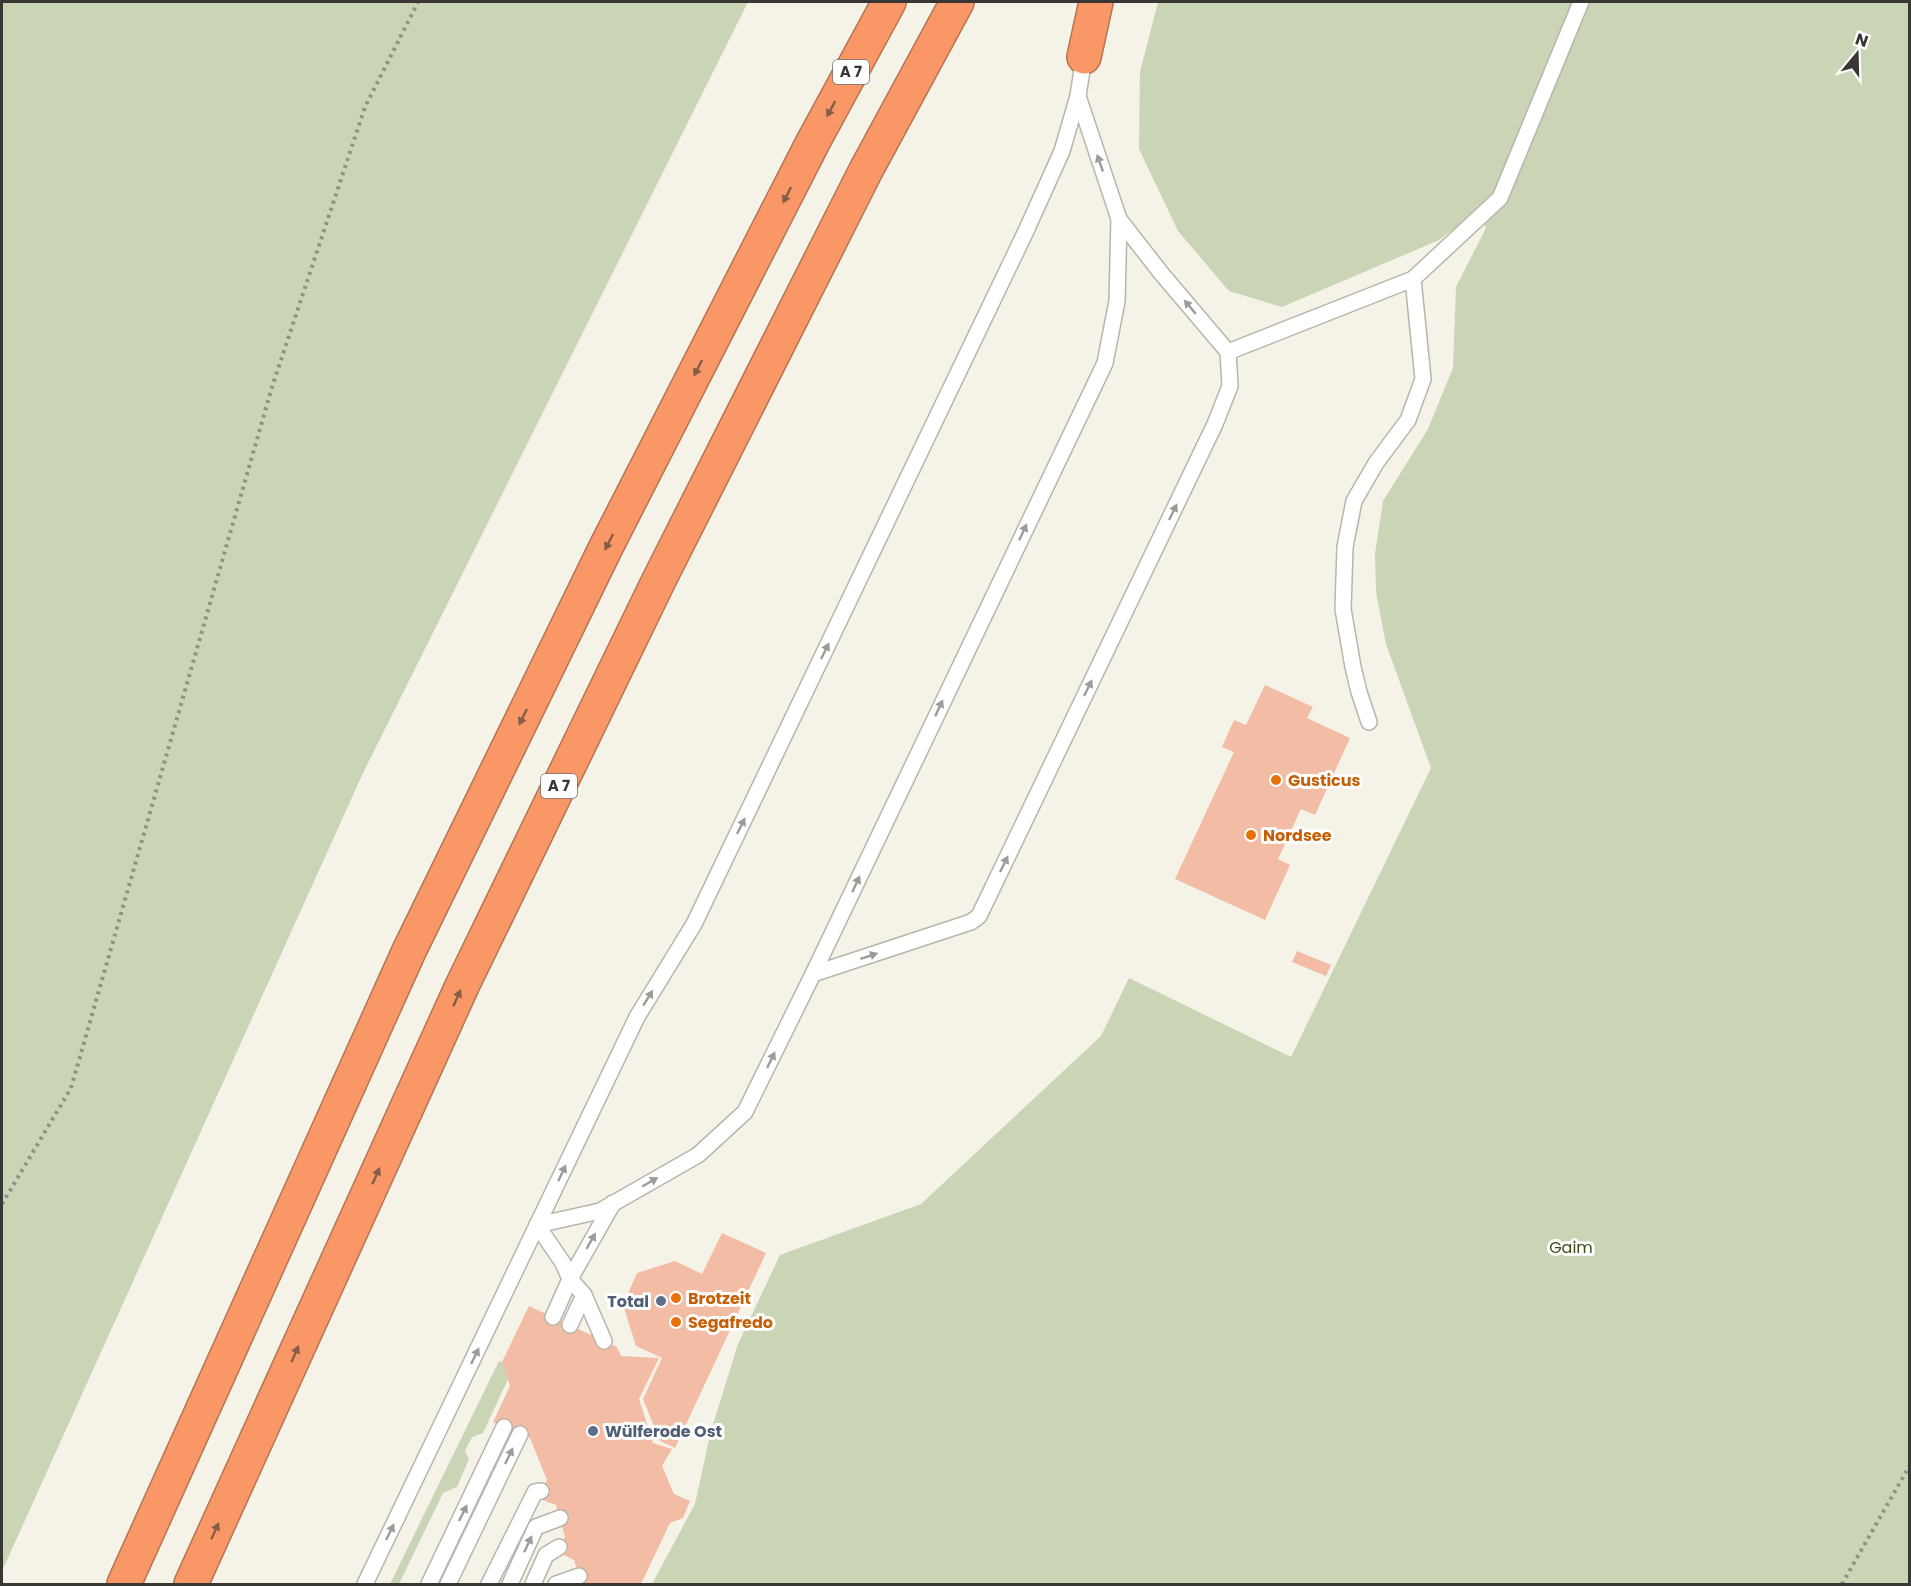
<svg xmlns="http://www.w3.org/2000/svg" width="1911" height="1586" font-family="Poppins,sans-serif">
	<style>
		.green { fill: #c9d5b4 }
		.building { fill: #f3bda5 }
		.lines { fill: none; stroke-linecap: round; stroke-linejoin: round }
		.lane-casing { stroke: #b8b5ac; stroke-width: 18 }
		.highway-casing { stroke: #b57554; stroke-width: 36 }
		.path { stroke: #918f88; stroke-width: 4; stroke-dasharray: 3 4.5; stroke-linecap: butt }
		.lane { stroke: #fff; stroke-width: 15 }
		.highway { stroke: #f99766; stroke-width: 33 }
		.oneway { fill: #855d47 }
		.oneway2 { fill: #9c9b99 }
		.food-dot { fill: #e8710a; stroke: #fff; stroke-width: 2 }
		.service-dot { fill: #5c6f8a; stroke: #fff; stroke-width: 2 }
		.labels { text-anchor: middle; stroke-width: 6; stroke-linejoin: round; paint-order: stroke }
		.shield { fill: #fff; stroke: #747370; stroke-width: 1.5 }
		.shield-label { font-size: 15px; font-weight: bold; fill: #383733 }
		.food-label { font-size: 16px; font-weight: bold; fill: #c56008; stroke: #fff; text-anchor: start }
		.park-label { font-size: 16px; fill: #394912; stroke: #fff }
		.service-label { font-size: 16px; font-weight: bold; fill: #4e5e75; stroke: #fff; text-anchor: end }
	</style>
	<rect width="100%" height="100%" fill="#f5f2e8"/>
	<g class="green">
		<path d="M2 2H748L363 773 2 1571Z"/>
		<path d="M1158 2H1909V1584H652L695 1504 711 1431 738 1344 780 1255 921 1204 1101 1036 1129 978 1291 1057 1431 768 1386 644 1376 592 1375 554 1383 501 1428 429 1453 368 1456 287 1486 228 1479 210 1439 240 1282 307 1229 291 1178 231 1139 149 1140 72Z"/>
		<path d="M499 1361 502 1362 508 1379 483 1433 472 1437 465 1451 469 1459 457 1487 443 1493 399 1584H390Z"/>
	</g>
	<g class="building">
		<path d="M1265 685 1313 707 1307 718 1350 738 1315 815 1301 809 1278 859 1290 865 1265 920 1175 879 1234 752 1222 747 1234 720 1246 725Z"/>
		<path d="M1297 951 1331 965 1326 976 1292 962Z"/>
		<path d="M722 1233 766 1253 675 1448 660 1441 643 1399 662 1358 636 1346 623 1305 637 1273 675 1261 702 1274Z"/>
		<path d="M529 1306 617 1347 621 1356 659 1358 639 1399 653 1443 672 1449 662 1466 674 1494 690 1501 683 1518 670 1523 641 1584H582L574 1560 556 1551 565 1537 556 1505 537 1498 547 1480 530 1438 493 1422 510 1386 502 1362Z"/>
	</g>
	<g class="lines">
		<g class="lane-casing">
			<g id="lane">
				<path d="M1228 352 1413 279 1500 198 1581 2"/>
				<path d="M1369 722 1359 692 1353 667 1343 609 1345 547 1354 501 1376 463 1408 420 1423 379 1413 279"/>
				<path d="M813 974 971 922 979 916 1215 424 1230 386 1228 352 1161 273 1119 219 1078 96"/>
				<path d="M537 1225 600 1211 698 1155 745 1112 813 974 1105 363 1117 301 1119 219"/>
				<path d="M537 1225 563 1263 570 1279 584 1295 604 1341"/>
				<path d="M553 1317 570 1279 613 1203"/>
				<path d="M570 1325 584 1295"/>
				<path d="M365 1584 637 1017 694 924 1026 231 1062 151 1078 96 1084 57"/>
				<path d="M429 1584 504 1427"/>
				<path d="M448 1584 520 1434"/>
				<path d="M489 1584 535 1492 541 1491"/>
				<path d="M510 1584 536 1527 560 1518"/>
				<path d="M533 1584 546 1555 559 1547"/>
				<path d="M556 1584 579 1576"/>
			</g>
		</g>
		<g class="highway-casing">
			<g id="highway">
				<path d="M1084 57 1096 2"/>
				<path d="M124 1584 409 951 606 547 813 142 889 2"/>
				<path d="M191 1584 462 986 659 580 866 170 957 2"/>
			</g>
		</g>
		<g class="path">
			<path d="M2 1204 71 1088 272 387 365 107 418 2"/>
			<path d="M1842 1584 1910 1465"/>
		</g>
		<use href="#lane" class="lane"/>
		<use href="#highway" class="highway"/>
	</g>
	<defs><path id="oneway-solid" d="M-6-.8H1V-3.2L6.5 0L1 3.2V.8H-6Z" transform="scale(1.5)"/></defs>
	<g class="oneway">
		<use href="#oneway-solid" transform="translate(831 109) rotate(118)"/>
		<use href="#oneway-solid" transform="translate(787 195) rotate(117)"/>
		<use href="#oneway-solid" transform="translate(698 368) rotate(117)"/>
		<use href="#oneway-solid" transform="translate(609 542) rotate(117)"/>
		<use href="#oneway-solid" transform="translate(523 717) rotate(116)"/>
		<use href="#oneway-solid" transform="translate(457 998) rotate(-66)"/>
		<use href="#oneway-solid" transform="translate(376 1176) rotate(-66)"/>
		<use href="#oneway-solid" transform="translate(295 1354) rotate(-66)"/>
		<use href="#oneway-solid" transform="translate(215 1531) rotate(-66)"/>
	</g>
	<g class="oneway2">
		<use href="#oneway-solid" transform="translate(1100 163) rotate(-109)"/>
		<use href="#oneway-solid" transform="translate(1190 307) rotate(-130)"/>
		<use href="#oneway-solid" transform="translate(1173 512) rotate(-64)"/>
		<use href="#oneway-solid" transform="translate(1023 532) rotate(-65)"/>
		<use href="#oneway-solid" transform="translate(825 651) rotate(-64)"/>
		<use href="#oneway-solid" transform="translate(1088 688) rotate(-64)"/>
		<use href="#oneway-solid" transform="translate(939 708) rotate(-65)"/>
		<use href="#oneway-solid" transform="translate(741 826) rotate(-64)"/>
		<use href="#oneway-solid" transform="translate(1004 864) rotate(-64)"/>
		<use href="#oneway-solid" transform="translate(856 884) rotate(-65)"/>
		<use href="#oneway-solid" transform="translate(869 956) rotate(-18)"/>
		<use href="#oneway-solid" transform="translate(648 998) rotate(-58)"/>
		<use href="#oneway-solid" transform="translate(771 1060) rotate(-64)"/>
		<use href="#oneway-solid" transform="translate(562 1173) rotate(-65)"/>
		<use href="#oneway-solid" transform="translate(650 1182) rotate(-30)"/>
		<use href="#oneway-solid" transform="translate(591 1241) rotate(-60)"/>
		<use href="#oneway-solid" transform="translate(475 1356) rotate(-64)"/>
		<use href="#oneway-solid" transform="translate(509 1456) rotate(-64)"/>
		<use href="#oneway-solid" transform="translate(463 1513) rotate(-64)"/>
		<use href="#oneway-solid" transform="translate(390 1532) rotate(-64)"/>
		<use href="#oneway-solid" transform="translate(528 1544) rotate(-65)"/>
	</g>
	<g class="food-dot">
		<circle cx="1276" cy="780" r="6"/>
		<circle cx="1251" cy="835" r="6"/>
		<circle cx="676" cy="1298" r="6"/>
		<circle cx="676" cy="1322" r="6"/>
	</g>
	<g class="service-dot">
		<circle cx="661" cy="1301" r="6"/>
		<circle cx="593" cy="1431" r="6"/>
	</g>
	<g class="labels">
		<g class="shield">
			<rect x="833" y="60" width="36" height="24" rx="4.5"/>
			<rect x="541" y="774" width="36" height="24" rx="4.5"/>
		</g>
		<g class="shield-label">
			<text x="851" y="77">A 7</text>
			<text x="559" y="791">A 7</text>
		</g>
		<g class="food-label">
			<text x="1288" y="786">Gusticus</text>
			<text x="1263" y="841">Nordsee</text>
			<text x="688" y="1304">Brotzeit</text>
			<text x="688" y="1328">Segafredo</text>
		</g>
		<g class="park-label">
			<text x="1571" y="1253">Gaim</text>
		</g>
		<g class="service-label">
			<text x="649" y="1307">Total</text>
			<text x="605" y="1437" text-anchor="start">Wülferode Ost</text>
		</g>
	</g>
	<rect width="1911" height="1586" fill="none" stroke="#383733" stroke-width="6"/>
	<g transform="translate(1857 54) rotate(19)" stroke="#ffffff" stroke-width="4.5" paint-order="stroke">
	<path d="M0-4.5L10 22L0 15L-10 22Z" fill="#383733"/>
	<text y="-9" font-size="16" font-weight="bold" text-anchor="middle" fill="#383733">N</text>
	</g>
</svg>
